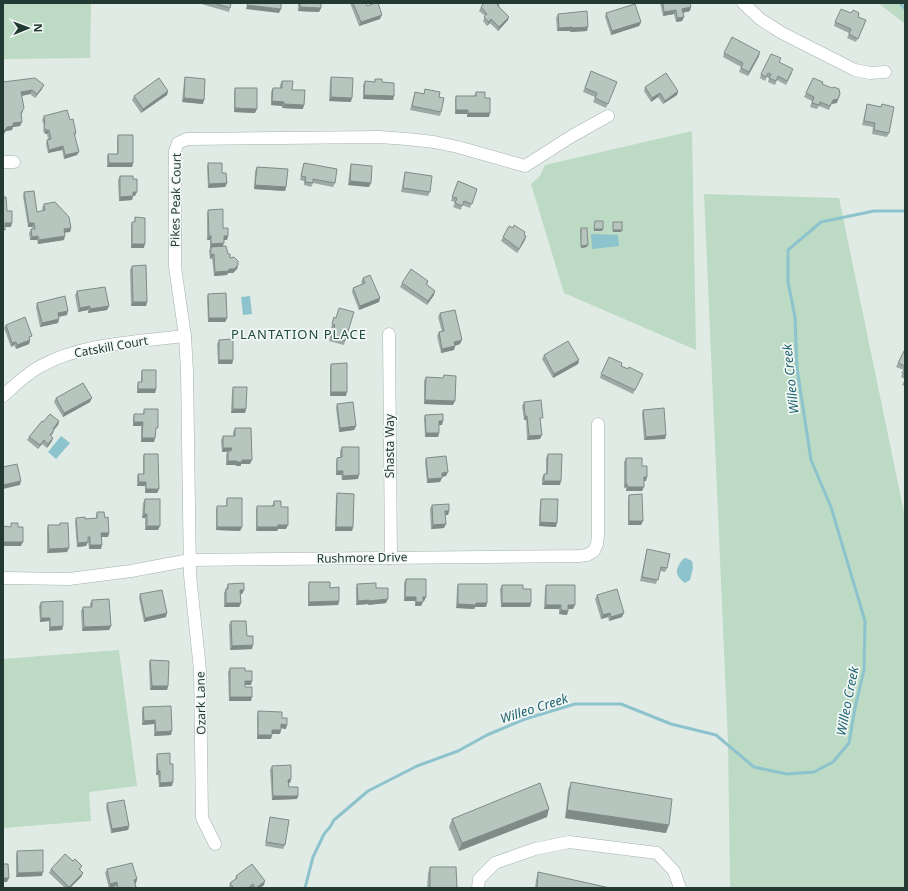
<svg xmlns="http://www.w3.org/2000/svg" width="908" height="891" font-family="'Noto Sans',sans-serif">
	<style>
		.green { fill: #bcdac4 }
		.water { fill: #8dc3cc }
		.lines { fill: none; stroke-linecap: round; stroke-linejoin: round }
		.stream { stroke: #8dc3cc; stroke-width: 3 }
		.minor-casing { stroke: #a4b2ad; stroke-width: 13 }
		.minor { stroke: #fff; stroke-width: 12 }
		.wall { fill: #9da9a4 }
		.shaded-wall { fill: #808a86 }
		.building { fill: #b7c5bf; stroke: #808a86 }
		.labels { text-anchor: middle; stroke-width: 3.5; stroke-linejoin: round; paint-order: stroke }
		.street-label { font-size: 12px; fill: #233a34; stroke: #f1f7f4 }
		.neighbourhood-label { font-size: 13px; letter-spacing: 1px; fill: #204b40; stroke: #f1f7f4 }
		.water-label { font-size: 13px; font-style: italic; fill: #226571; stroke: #f1f7f4 }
	</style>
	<rect width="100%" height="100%" fill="#e1ebe6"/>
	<g class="green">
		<path d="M3 3H91L90 58 3 59Z"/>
		<path d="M878 3H905V24Z"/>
		<path d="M692 131 696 350 564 293 531 184 540 176 545 165Z"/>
		<path d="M704 194 839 198 905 517V888H730L728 742Z"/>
		<path d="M119 650 137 786 89 792 91 821 3 828V659Z"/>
	</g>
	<g class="water">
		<path d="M591 234 618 235 619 246 592 249Z"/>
		<path d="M250 296 252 314 243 315 241 297Z"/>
		<path d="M61 436 70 443 56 459 48 452Z"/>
		<path d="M686 558 692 561 693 568 690 580 685 583C674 575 675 569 683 559Z"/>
	</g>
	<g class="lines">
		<g class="stream">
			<path d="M900 3 905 9"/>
			<path d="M305 888 313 857 324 834 330 827 334 820 368 791 417 766 458 751 487 735 525 719 575 704H621L671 724 716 735 754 767 787 774 814 772 833 762 849 743 855 708 864 670 865 621 831 507 811 460 797 368 795 317 788 282V250L821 222 874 211H905"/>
		</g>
		<g class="minor-casing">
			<g id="minor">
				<path d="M743 3 760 19 782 33 855 70 870 73 885 72"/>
				<path d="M3 162H14"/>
				<path d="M389 334 391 558"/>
				<path d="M3 396C14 386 25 375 39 367 82 343 136 342 185 336"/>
				<path d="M3 578 69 579 131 571 190 560 579 556 587 555 594 551 597 544 598 535V424"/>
				<path d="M215 844 202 818 200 670 190 575 187 371 185 336 175 267V151L178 143 187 139 379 137 407 139 434 142 458 147 525 166 572 136 608 116"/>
				<path d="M478 888 479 879 495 863 535 849 569 842 657 853 674 871 680 888"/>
			</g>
		</g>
		<use href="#minor" class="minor"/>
	</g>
	<g class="wall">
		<path d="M198 3H231L229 12Z"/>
		<path d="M298 3H321V8L319 12 298 11Z"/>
		<path d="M350 3H366L367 6 380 19 359 26Z"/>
		<path d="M484 3H500L499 6 508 20 498 31 490 23 487 26 483 21 485 16 479 11 481 7Z"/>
		<path d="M660 3H690V11L683 13 684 17 682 21 676 22 674 14 663 16Z"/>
		<path d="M606 13 641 22 639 26 611 35 605 17Z"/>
		<path d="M558 14 587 31 570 32V31H557L556 18Z"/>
		<path d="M858 17 866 20 856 42 847 38 849 33 834 26 835 22Z"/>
		<path d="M724 53 759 56 748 76 739 72 741 67 723 57Z"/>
		<path d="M779 62 792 73 786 85 777 80 775 85 768 82 769 78 767 77 765 81 760 78 761 74Z"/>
		<path d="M591 71 617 82 606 108 593 102 595 97 583 92Z"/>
		<path d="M185 77 203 104 182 102 184 81Z"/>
		<path d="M331 77 351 102 329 101 330 81Z"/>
		<path d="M375 79 382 82 394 96 393 100 363 99V85L365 81 374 82Z"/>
		<path d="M282 81 292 90 303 109 282 108V106L271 105V92L273 88H280V85Z"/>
		<path d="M3 82 42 89 35 98 30 94 22 96 23 112 21 115 22 122 20 126 13 127 12 130 6 131 4 134Z"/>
		<path d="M822 84 837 103 831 104 829 110 819 106 817 109 810 107 812 101 804 97 806 93Z"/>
		<path d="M645 87 678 91 677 95 663 104 658 97 651 102 644 91Z"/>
		<path d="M235 88 255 113 234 112V92Z"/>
		<path d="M425 89 439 97 441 112 440 116 410 110 415 92 424 94Z"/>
		<path d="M168 91 167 95 141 113 132 100 134 96Z"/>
		<path d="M476 92 485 98 489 117H467V114H455V99L456 96H474Z"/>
		<path d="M867 104 881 107 882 104 889 133 887 137 872 134 873 127 862 125Z"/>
		<path d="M44 116 70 120 76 133 75 136 77 155 64 159 62 150 48 153 46 144 47 140 48 139 47 134H45L43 131 44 126 42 120Z"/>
		<path d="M118 135 133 163 132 167H107V158L108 154H117V139Z"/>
		<path d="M208 163 222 173 227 183 225 187 208 188 207 167Z"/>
		<path d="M304 163 335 183 333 187 313 183 311 187 304 185V181L300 180 303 166Z"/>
		<path d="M351 164 369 187 348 185 350 168Z"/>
		<path d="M257 167 286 187 285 191 254 189 255 171Z"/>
		<path d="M405 172 430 192 428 196 401 192 404 176Z"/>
		<path d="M120 176 133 179 135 196H133L132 200 119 201 118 180Z"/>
		<path d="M458 181 477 189 470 208 462 205 461 210 453 207 455 202 451 201Z"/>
		<path d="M24 192 37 212 43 211 42 208 44 204 71 228 70 232H64V240L38 244 37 240H30L29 233 31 229H33L32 227H28L23 196Z"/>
		<path d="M208 210 223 228 228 236 227 240H224L223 246 230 258 238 265 237 269 233 273H228L227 275 214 276 212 258 210 259 209 251 210 248V240H207V214Z"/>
		<path d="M135 217 144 248H131V226L132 222H134Z"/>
		<path d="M581 228 587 247 581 248 580 230Z"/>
		<path d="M524 235 526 236 525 240 517 253 501 241 503 237Z"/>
		<path d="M132 266 147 302 146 306H131L130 270Z"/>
		<path d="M363 278 380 298 379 302 359 310 352 292 353 288 362 284 361 282Z"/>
		<path d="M428 281 427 285 434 295 427 305 400 287 402 283Z"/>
		<path d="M77 291 109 306 107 310 88 313V310L78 312 75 295Z"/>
		<path d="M208 294 227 318 225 322H208L207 298Z"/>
		<path d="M37 303 67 315 59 317 58 323 40 327 36 307Z"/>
		<path d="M440 313 460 344 455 346 454 350 441 353 437 336 439 332H442L438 317Z"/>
		<path d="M334 317 345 341 344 345 329 341 333 328H331Z"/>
		<path d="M6 325 30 340 29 344 16 349 14 345 11 347 4 328Z"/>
		<path d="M219 340 233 360 232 364H218L217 344Z"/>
		<path d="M905 349V386L902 385 905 379 901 377 904 370 896 367Z"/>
		<path d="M544 355 579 360 578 364 553 378 542 359Z"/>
		<path d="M331 364 346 396H330V368Z"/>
		<path d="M621 366 628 369 643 374 633 394 600 378 601 374Z"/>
		<path d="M142 370 156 389 155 393H137V386L138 382H141V374Z"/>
		<path d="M444 375 453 405 424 404V381L426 377 443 378Z"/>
		<path d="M233 387 246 409 245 413H231L232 391Z"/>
		<path d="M56 398 90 402 63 417 54 402Z"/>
		<path d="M524 402 541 421 540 422V439L527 440 526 420H524L522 406Z"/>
		<path d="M337 404 356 426 354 430 339 432 336 408Z"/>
		<path d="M144 409 156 432 154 442H141V426H133V418L134 414H143Z"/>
		<path d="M643 410 666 435 665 439 644 440 642 414Z"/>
		<path d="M425 415 442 425H439V433L438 437H425L424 418Z"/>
		<path d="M59 421 58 425 54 430 53 434 51 436 52 441 47 448 42 444 38 449 27 440 29 437 43 422Z"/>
		<path d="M235 428 250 464H241V466H236V465H226V455L227 452H222L221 440 223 436H233V432Z"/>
		<path d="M342 447 358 479 342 480 341 475H336V462L337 458 340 457V451Z"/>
		<path d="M144 454 159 489 157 493H145V486H137V478L138 474H143V458Z"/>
		<path d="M548 454 560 485H542V478L544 474H546V458Z"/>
		<path d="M426 458 446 476 442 477 440 482 427 483 425 462Z"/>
		<path d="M626 458 642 466 646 481H644L642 491H626V488L624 487V462Z"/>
		<path d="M337 493 353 527 352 531H335L336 497Z"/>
		<path d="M629 495 643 521 641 525H628V499Z"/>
		<path d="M227 498 242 527 240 531 216 530V510L217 506H226V502Z"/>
		<path d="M145 499 158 530H145V518H142L143 503Z"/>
		<path d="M541 499 556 527 539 526 540 503Z"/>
		<path d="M274 501 281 507 286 529H278L277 531H256V510L257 506H272Z"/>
		<path d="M432 505 449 511 448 515H445L444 528 431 529 430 509Z"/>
		<path d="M97 512 105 518 109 533 108 537H102L101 549H89L88 541 86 546 77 547 75 522 76 518 85 519 96 518V516Z"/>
		<path d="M60 523 67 552 47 553V529L48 525H59Z"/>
		<path d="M647 549 667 568 665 572 660 571 656 584 640 581 646 553Z"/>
		<path d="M406 579 426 597 424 601H423L421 606H415V601H404V583Z"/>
		<path d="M309 582 330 588 339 601 338 605 308 606V586Z"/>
		<path d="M228 584 244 590 242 594H240L241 603 239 607H224V593Z"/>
		<path d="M357 584 376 588 386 603 368 605V604L356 605V588Z"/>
		<path d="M458 584 487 603 486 607H475L474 609 456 608 457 588Z"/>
		<path d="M502 585 523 589 531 603 530 607H501L500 589Z"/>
		<path d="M546 585 573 609H568L567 615 559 614V609H544L545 589Z"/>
		<path d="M140 594 166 617 144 622 139 598Z"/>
		<path d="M597 595 622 617 609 621 608 617 601 619 595 599Z"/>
		<path d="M92 600 111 626 109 630 82 631 81 611 83 607H90V604Z"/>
		<path d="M41 602 63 626 62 630 49 631V621L40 622 39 606Z"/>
		<path d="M231 621 247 636 252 649 230 650 229 625Z"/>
		<path d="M150 660 168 686 167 690H150L149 664Z"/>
		<path d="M230 668 245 671 251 685H245V687L251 701H229L228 672Z"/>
		<path d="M143 707 171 735 154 736V724L142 725V711Z"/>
		<path d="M258 711 282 718 286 729 281 728 280 734H272L271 739H257V715Z"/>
		<path d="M157 754 170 764 172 786 159 787 158 775H156V758Z"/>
		<path d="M272 766 291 779 290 783H288L289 787 298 796 297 799 272 800 270 770Z"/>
		<path d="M571 782 666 833 565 818 568 790Z"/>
		<path d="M107 803 129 826 128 830 111 833 106 807Z"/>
		<path d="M270 817 285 845 283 849 265 846 269 821Z"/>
		<path d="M547 817 459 851 449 827 452 819Z"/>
		<path d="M17 851 42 876 16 877V855Z"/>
		<path d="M73 861 82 866 80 870 83 873 81 877 70 888H65L49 873 51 869Z"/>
		<path d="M430 867 457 888H427L428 873Z"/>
		<path d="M107 869 137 879 136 883 135 884V888H116V886L109 888 105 873Z"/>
		<path d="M538 872 610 888H535L536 880Z"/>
		<path d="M236 876 264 885 260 888H229V887L230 883 235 880Z"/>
	</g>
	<g class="shaded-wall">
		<path d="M247 5 281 9 279 13 246 9Z"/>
		<path d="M300 7 321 8 319 12 298 11Z"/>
		<path d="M691 7 690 11 681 13 682 9Z"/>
		<path d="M676 10 674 14 663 16 664 12Z"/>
		<path d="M382 15 380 19 359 26 361 22Z"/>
		<path d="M509 17 508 20 498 31 499 27Z"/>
		<path d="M684 17 682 21 676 22 677 18Z"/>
		<path d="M491 19 490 23 487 26 489 22Z"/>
		<path d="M641 22 639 26 611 35 612 31Z"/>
		<path d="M572 27 570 31H557L559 28Z"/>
		<path d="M588 27 587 31 570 32 572 28Z"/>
		<path d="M760 52 759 56 748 76 749 72Z"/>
		<path d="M44 85 42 89 35 98 37 94Z"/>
		<path d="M32 90 30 94 20 96 21 92Z"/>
		<path d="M168 91 167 95 141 113 143 109Z"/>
		<path d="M678 91 677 95 663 104 665 101Z"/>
		<path d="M660 93 658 97 651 102 652 98Z"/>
		<path d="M840 94 837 103 831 104 829 110 833 100Z"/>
		<path d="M364 95 394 96 393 100 363 99Z"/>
		<path d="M331 97 352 98 351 102 329 101Z"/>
		<path d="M184 98 204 100 203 104 182 102Z"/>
		<path d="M272 101 284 102 282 106 271 105Z"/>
		<path d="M284 104 304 105 303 109 282 108Z"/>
		<path d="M235 108 257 109 255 113 234 112Z"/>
		<path d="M456 110H468L467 114H455Z"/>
		<path d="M468 113H490L489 117H467Z"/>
		<path d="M22 122 20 126 13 127 12 130 6 131 3 134V131L7 127 13 123Z"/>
		<path d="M46 130H49L47 134H45Z"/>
		<path d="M63 146 62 150 48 153 49 150Z"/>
		<path d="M79 152 77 155 64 159 65 155Z"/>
		<path d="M109 163H133L132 167H107Z"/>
		<path d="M350 181 371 183 369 187 348 185Z"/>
		<path d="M227 183 225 187 208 188 209 184Z"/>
		<path d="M255 185 286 187 285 191 254 189Z"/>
		<path d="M133 192H137L135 196H132Z"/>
		<path d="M133 196 132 200 119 201 120 197Z"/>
		<path d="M5 223H12L11 227H3Z"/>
		<path d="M29 223H34L32 227H28Z"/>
		<path d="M71 228 70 232 62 233 64 229Z"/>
		<path d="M594 229H603L602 231H594Z"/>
		<path d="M613 230H622L621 232H613Z"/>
		<path d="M38 236 37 240H30L32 237Z"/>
		<path d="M65 236 64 240 38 244 39 240Z"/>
		<path d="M209 236H211L210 240H207Z"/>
		<path d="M224 236H228L227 240H222Z"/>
		<path d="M526 236 525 240 517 253 519 249Z"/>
		<path d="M224 243 222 247 210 248 211 244Z"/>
		<path d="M132 244H145L144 248H131Z"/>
		<path d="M588 245 587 247 581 248V246Z"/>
		<path d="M214 254 212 258 210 259 211 255Z"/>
		<path d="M238 265 237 269 233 273H228L227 275 214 276 215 272Z"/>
		<path d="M435 291 434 295 427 305 428 301Z"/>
		<path d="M380 298 379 302 359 310 360 306Z"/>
		<path d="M133 302H147L146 306H131Z"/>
		<path d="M90 306 88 310 78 312 80 308Z"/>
		<path d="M109 306 107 310 88 313 90 309Z"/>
		<path d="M68 311 67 315 57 317 58 313Z"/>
		<path d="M209 318H227L225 322H208Z"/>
		<path d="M59 319 58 323 40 327 42 323Z"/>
		<path d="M30 340 29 344 16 349 17 345Z"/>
		<path d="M462 340 460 344 453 346 454 342Z"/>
		<path d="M16 342 14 345 11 347 12 343Z"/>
		<path d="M455 346 454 350 441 353 442 349Z"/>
		<path d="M219 360H233L232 364H218Z"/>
		<path d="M579 360 578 364 553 378 554 374Z"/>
		<path d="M138 389H156L155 393H137Z"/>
		<path d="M331 392H347L346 396H330Z"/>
		<path d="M92 398 90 402 63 417 64 413Z"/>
		<path d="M425 400 455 401 453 405 424 404Z"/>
		<path d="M233 409H246L245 413H231Z"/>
		<path d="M525 416H527L526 420H524Z"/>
		<path d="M59 421 58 425 51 433 53 429Z"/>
		<path d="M439 421H443L442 425H437Z"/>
		<path d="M134 422H143L141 426H133Z"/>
		<path d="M356 426 354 430 339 432 340 428Z"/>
		<path d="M426 433H439L438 437H425Z"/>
		<path d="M542 435 540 439 527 440 529 436Z"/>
		<path d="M666 435 665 439 644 440 646 437Z"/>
		<path d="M53 438 52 441 47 448 48 444Z"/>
		<path d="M142 438H155L154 442H141Z"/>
		<path d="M44 440 42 444 38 449 40 445Z"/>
		<path d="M223 448H232L230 451 222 452Z"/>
		<path d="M242 460H252L250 464H241V466H236L237 462Z"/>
		<path d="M228 461H237L236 465H226Z"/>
		<path d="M337 471H343L341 475H336Z"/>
		<path d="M448 472 446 476 440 477 442 473Z"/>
		<path d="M359 475 358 479 342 480 343 476Z"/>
		<path d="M644 477H647L646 481H642Z"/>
		<path d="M442 478 440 482 427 483 428 479Z"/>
		<path d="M21 481 20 485 3 489V485Z"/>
		<path d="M544 481H561L560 485H542Z"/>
		<path d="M139 482H146L145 486H137Z"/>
		<path d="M626 483 627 484 626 488 624 487Z"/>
		<path d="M628 487H644L642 491H626Z"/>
		<path d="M146 489H159L157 493H145Z"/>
		<path d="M445 511H449L448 515H444Z"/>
		<path d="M144 514H147L145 518H142Z"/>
		<path d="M629 521H643L641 525H628Z"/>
		<path d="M540 522 557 523 556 527 539 526Z"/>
		<path d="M446 524 444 528 431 529 433 525Z"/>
		<path d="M278 525H288L286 529H278L277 531H256L257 527Z"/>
		<path d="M147 526H160L158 530H145Z"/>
		<path d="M217 527H242L240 531 216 530Z"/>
		<path d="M336 527H353L352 531H335Z"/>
		<path d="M101 533H109L108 537H100Z"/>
		<path d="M3 542H23L21 546H3Z"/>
		<path d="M88 542 86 546 77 547 78 543Z"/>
		<path d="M90 545H102L101 549H89Z"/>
		<path d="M69 548 67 552 47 553 49 549Z"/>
		<path d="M240 590H244L242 594H239Z"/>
		<path d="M405 597H416L415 601H404Z"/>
		<path d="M423 597H426L424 601H421Z"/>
		<path d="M388 599 386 603 368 605 369 601Z"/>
		<path d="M369 600 368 604 356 605 358 601Z"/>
		<path d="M339 601 338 605 308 606 309 602Z"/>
		<path d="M416 602H423L421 606H415Z"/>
		<path d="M226 603H241L239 607H224Z"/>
		<path d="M476 603H487L486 607H475L474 609 456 608 458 604Z"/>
		<path d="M502 603H531L530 607H501Z"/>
		<path d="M546 605H561L559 609H544Z"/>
		<path d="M568 605H575L573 609H567Z"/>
		<path d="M561 610 568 611 567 615 559 614Z"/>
		<path d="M167 613 166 617 144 622 145 618Z"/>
		<path d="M610 613 608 617 601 619 603 615Z"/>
		<path d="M624 613 622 617 609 621 611 617Z"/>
		<path d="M41 618H50L49 621 40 622Z"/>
		<path d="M63 626 62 630 49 631 50 627Z"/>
		<path d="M111 626 109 630 82 631 84 627Z"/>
		<path d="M253 645 252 649 230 650 232 646Z"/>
		<path d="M245 681H252L251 685H244Z"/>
		<path d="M152 686H168L167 690H150Z"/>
		<path d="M230 697H252L251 701H229Z"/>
		<path d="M155 720 154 724 142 725 144 721Z"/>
		<path d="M281 724 287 725 286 729 280 728Z"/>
		<path d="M272 730H281L280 734H271Z"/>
		<path d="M172 731 171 735 154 736 156 732Z"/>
		<path d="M258 735H272L271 739H257Z"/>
		<path d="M158 771H160L158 775H156Z"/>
		<path d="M291 779 290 783H287L288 780Z"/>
		<path d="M173 782 172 786 159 787 160 783Z"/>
		<path d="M273 796H298L297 799 272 800Z"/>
		<path d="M549 809 547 817 459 851 462 843Z"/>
		<path d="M567 810 669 825 666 833 565 818Z"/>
		<path d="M129 826 128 830 111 833 112 829Z"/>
		<path d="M43 872 42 876 16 877 18 873Z"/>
		<path d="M83 873 81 877 70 888H69V887Z"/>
		<path d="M3 878H9L7 882H3Z"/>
		<path d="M137 879 136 883 133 884 134 880Z"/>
		<path d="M265 881 264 885 260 888H256Z"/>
		<path d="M117 882 116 886 109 888 110 884Z"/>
		<path d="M253 884 251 888H248Z"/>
	</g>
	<g class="building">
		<path d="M214 3H231L230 8Z"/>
		<path d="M248 3H281V9L247 5Z"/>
		<path d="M300 3H321V8L300 7Z"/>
		<path d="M353 3H366L367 6 375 3H378L382 15 361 22Z"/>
		<path d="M484 3H499L497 5 509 17 499 27 491 19 489 22 484 17 487 14 481 7Z"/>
		<path d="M663 3H690L691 7 682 9 684 17 677 18 676 10 664 12Z"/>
		<path d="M635 4 641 22 612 31 606 13Z"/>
		<path d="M841 9 851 13 853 10 859 13 858 17 866 20 858 39 849 34 851 29 835 22Z"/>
		<path d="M587 11 588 27 572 28V27L559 28 558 14Z"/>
		<path d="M732 37 760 52 749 72 741 68 743 63 724 53Z"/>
		<path d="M771 54 781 58 779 62 793 69 787 81 778 76 776 81 769 78 771 74 768 73 766 77 761 74Z"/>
		<path d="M591 71 617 82 608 104 595 98 597 93 585 88Z"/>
		<path d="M666 73 678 91 665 101 660 93 652 98 645 87Z"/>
		<path d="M185 77 205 79 204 100 184 98Z"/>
		<path d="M331 77 353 78 352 98 331 97Z"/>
		<path d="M35 78 44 85 37 94 32 90 21 92 24 108 21 113 22 122 13 123V126L7 127 5 130 3 131V82Z"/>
		<path d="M159 78 168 91 143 109 134 96Z"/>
		<path d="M813 78 823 82 822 84 832 88 834 87 839 89 840 94 838 99 833 100 830 106 820 102 819 105 812 103 814 97 806 93Z"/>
		<path d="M375 79H382V82L394 83V96L364 95 365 81 375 82Z"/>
		<path d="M282 81H293L292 90H305L304 105 284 104V102L272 101 273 88H282Z"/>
		<path d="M235 88H257V109L235 108Z"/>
		<path d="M425 89 440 92 439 97 444 98 441 112 412 106 415 92 424 94Z"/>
		<path d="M476 92H485V98H490V113H468V110H456V96H476Z"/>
		<path d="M867 104 881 107 882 104 894 107 889 133 874 130 875 123 864 121Z"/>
		<path d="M67 110 70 120 73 119 76 133H74L79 152 65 155 63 146 49 150 47 140 51 139 49 130H46L44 127 45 122 44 116Z"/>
		<path d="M118 135H133V163H109L108 154H118Z"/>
		<path d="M208 163H222V173H226L227 183 209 184Z"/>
		<path d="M304 163 337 169 335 183 313 179V183L305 182 306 177 301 176Z"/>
		<path d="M351 164 372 166 371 183 350 181Z"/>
		<path d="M257 167 288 169 286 187 255 185Z"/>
		<path d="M405 172 432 176 430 192 403 188Z"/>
		<path d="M120 176H133V179H137V192H133V196L120 197Z"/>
		<path d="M458 181 477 189 472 204 464 201 462 206 455 203 457 198 452 197Z"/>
		<path d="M34 191 37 212 45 210 44 204 55 202 69 217 71 228 64 229 65 236 39 240 38 236 32 237 31 229H35L34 223H29L24 192Z"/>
		<path d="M3 197H6L7 211H12V223H5V230H3Z"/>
		<path d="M223 209V228H228V236H224V243L211 244V236H209L208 210Z"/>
		<path d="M135 217 145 218V244H132V222H135Z"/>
		<path d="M595 221H603V229H594Z"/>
		<rect x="613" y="222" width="9" height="8"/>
		<path d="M514 225 525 232 524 235 526 236 519 249 503 237 509 226 513 228Z"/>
		<path d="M581 228H587L588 245 581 246Z"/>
		<path d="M226 246 228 254H230V258L234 257 238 261V265L234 269H229V271L215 272 214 254 211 255V247Z"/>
		<path d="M146 265 147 302H133L132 266Z"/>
		<path d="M411 269 428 281 426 284 435 291 428 301 402 283Z"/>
		<path d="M370 275 380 298 360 306 353 288 365 283 363 278Z"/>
		<path d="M105 287 109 306 90 309V306L80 308 77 291Z"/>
		<path d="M226 293 227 318H209L208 294Z"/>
		<path d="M65 296 68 311 58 313 59 319 42 323 37 303Z"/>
		<path d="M339 308 354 312 345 341 331 337 335 325 332 324 334 317 336 318Z"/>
		<path d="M455 310 462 340 454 342 455 346 442 349 439 332 444 331 440 313Z"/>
		<path d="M25 317 32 336 29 337 30 340 17 345 16 342 12 343 6 325Z"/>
		<path d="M233 339V360H219V340Z"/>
		<path d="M568 341 579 360 554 374 544 355Z"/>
		<path d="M905 349V366L898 363Z"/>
		<path d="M609 357 622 363 621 366 628 369 629 367 643 374 635 390 601 374Z"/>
		<path d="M347 363V392H331V364Z"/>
		<path d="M905 368V374L902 373Z"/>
		<path d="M142 370H156V389H138V382H142Z"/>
		<path d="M444 375 456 376 455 401 425 400 426 377 443 378Z"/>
		<path d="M83 383 92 398 64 413 56 398Z"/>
		<path d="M233 387H247L246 409H233Z"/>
		<path d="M541 400 543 418H540L542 435 529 436 527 416H525L524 402Z"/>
		<path d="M353 402 356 426 340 428 337 404Z"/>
		<path d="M664 408 666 435 646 437 643 410Z"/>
		<path d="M144 409H158V428H156L155 438H142L143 422H134V414H144Z"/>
		<path d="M50 414 59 421 53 429 54 430 50 435 53 438 48 444 44 440 40 445 29 437 42 421 43 422Z"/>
		<path d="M443 414V421H439V433H426L425 415Z"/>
		<path d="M235 428H251L252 460H242V462H237V461H228V451H231L232 448H223V436H235Z"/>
		<path d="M342 447H359V475L343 476V471H337V458L342 457Z"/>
		<path d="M144 454H158L159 489H146V482H139L138 474H144Z"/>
		<path d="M548 454H562L561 481H544V474H547Z"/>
		<path d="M446 456 448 472 442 473V478L428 479 426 458Z"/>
		<path d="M626 458H642V466H647V477H644V487H628L627 484 626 483Z"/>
		<path d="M17 464 21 481 3 485V467Z"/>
		<path d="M337 493 354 494 353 527H336Z"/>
		<path d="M642 494 643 521H629V495Z"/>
		<path d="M227 498H242V527H217V506H227Z"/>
		<path d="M145 499H160V526H147V514H144Z"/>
		<path d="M541 499H558L557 523 540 522Z"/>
		<path d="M274 501H281V507H288V525H278V527H257V506H274Z"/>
		<path d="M449 504V511H445L446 524 433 525 432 505Z"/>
		<path d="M97 512H104L105 518 108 517 109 533H101L102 545H90V537H88V542L78 543 76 518 85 517V519L97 518Z"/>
		<path d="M11 523H18V527H23V542H3V526L11 527Z"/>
		<path d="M60 523H68L69 548 49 549 48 525H60Z"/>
		<path d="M647 549 670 554 667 568 661 567 658 580 642 577Z"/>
		<path d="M406 579H426V597H423V602H416V597H405Z"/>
		<path d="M309 582H330V588L339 587V601L309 602Z"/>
		<path d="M244 583V590H240L241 603H226V589H228V584Z"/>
		<path d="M376 583V588H388V599L369 601V600L358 601 357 584Z"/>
		<path d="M458 584H487V603H476V605L458 604Z"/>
		<path d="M502 585H523V589H531V603H502Z"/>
		<path d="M546 585H575V605H568V611L561 610V605H546Z"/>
		<path d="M617 589 624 613 611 617 610 613 603 615 597 595Z"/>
		<path d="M162 590 167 613 145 618 140 594Z"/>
		<path d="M109 599 111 626 84 627 83 607H92V600Z"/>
		<path d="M63 601V626L50 627V618H41V602Z"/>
		<path d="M231 621H246L247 636H253V645L232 646Z"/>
		<path d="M150 660 169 661 168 686H152Z"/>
		<path d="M230 668H245V671H252V681H245V687H252V697H230Z"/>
		<path d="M171 706 172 731 156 732 155 720 144 721 143 707Z"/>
		<path d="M258 711 282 712V718H287V725L281 724V730H272V735H258Z"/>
		<path d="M170 753V764H173V782L160 783V771H158L157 754Z"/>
		<path d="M291 765V779L288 780 289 787H298V796H273L272 766Z"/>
		<path d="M571 782 672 799 669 825 567 810Z"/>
		<path d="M540 783 549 809 462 843 452 819Z"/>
		<path d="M124 800 129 826 112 829 107 803Z"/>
		<path d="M270 817 289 820 285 845 266 842Z"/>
		<path d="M43 850V872L18 873 17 851Z"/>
		<path d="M65 854 73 861 75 859 82 866 79 869 83 873 69 887 51 869Z"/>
		<path d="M132 863 137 879 134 880 136 887 131 888H118L117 882 110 884 107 869Z"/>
		<path d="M3 864H8L9 878H3Z"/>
		<path d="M252 864 265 881 256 888H255L253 884 248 888H234L230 883 237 878 236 876Z"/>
		<path d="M430 867H456L457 888H430Z"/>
		<path d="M538 872 610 888H537Z"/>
	</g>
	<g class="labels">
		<g class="street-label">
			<text transform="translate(176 200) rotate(-89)" y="4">Pikes Peak Court</text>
			<text transform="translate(111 347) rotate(-10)" y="4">Catskill Court</text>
			<text transform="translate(390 446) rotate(-90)" y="4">Shasta Way</text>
			<text transform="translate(362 558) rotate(-1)" y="4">Rushmore Drive</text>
			<text transform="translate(201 703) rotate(-91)" y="4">Ozark Lane</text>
		</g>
		<g class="neighbourhood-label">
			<text x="299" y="339">PLANTATION PLACE</text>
		</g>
		<g class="water-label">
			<text transform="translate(790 379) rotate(-96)" y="5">Willeo Creek</text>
			<text transform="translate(847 701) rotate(-79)" y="5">Willeo Creek</text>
			<text transform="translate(534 708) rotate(-18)" y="5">Willeo Creek</text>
		</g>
	</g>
	<rect width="908" height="891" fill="none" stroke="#233a34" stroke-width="8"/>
	<g transform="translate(28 28) rotate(89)" stroke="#f1f7f4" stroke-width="3" paint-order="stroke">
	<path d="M0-3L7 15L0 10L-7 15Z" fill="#233a34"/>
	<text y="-6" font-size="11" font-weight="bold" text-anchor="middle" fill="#233a34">N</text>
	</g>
</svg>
